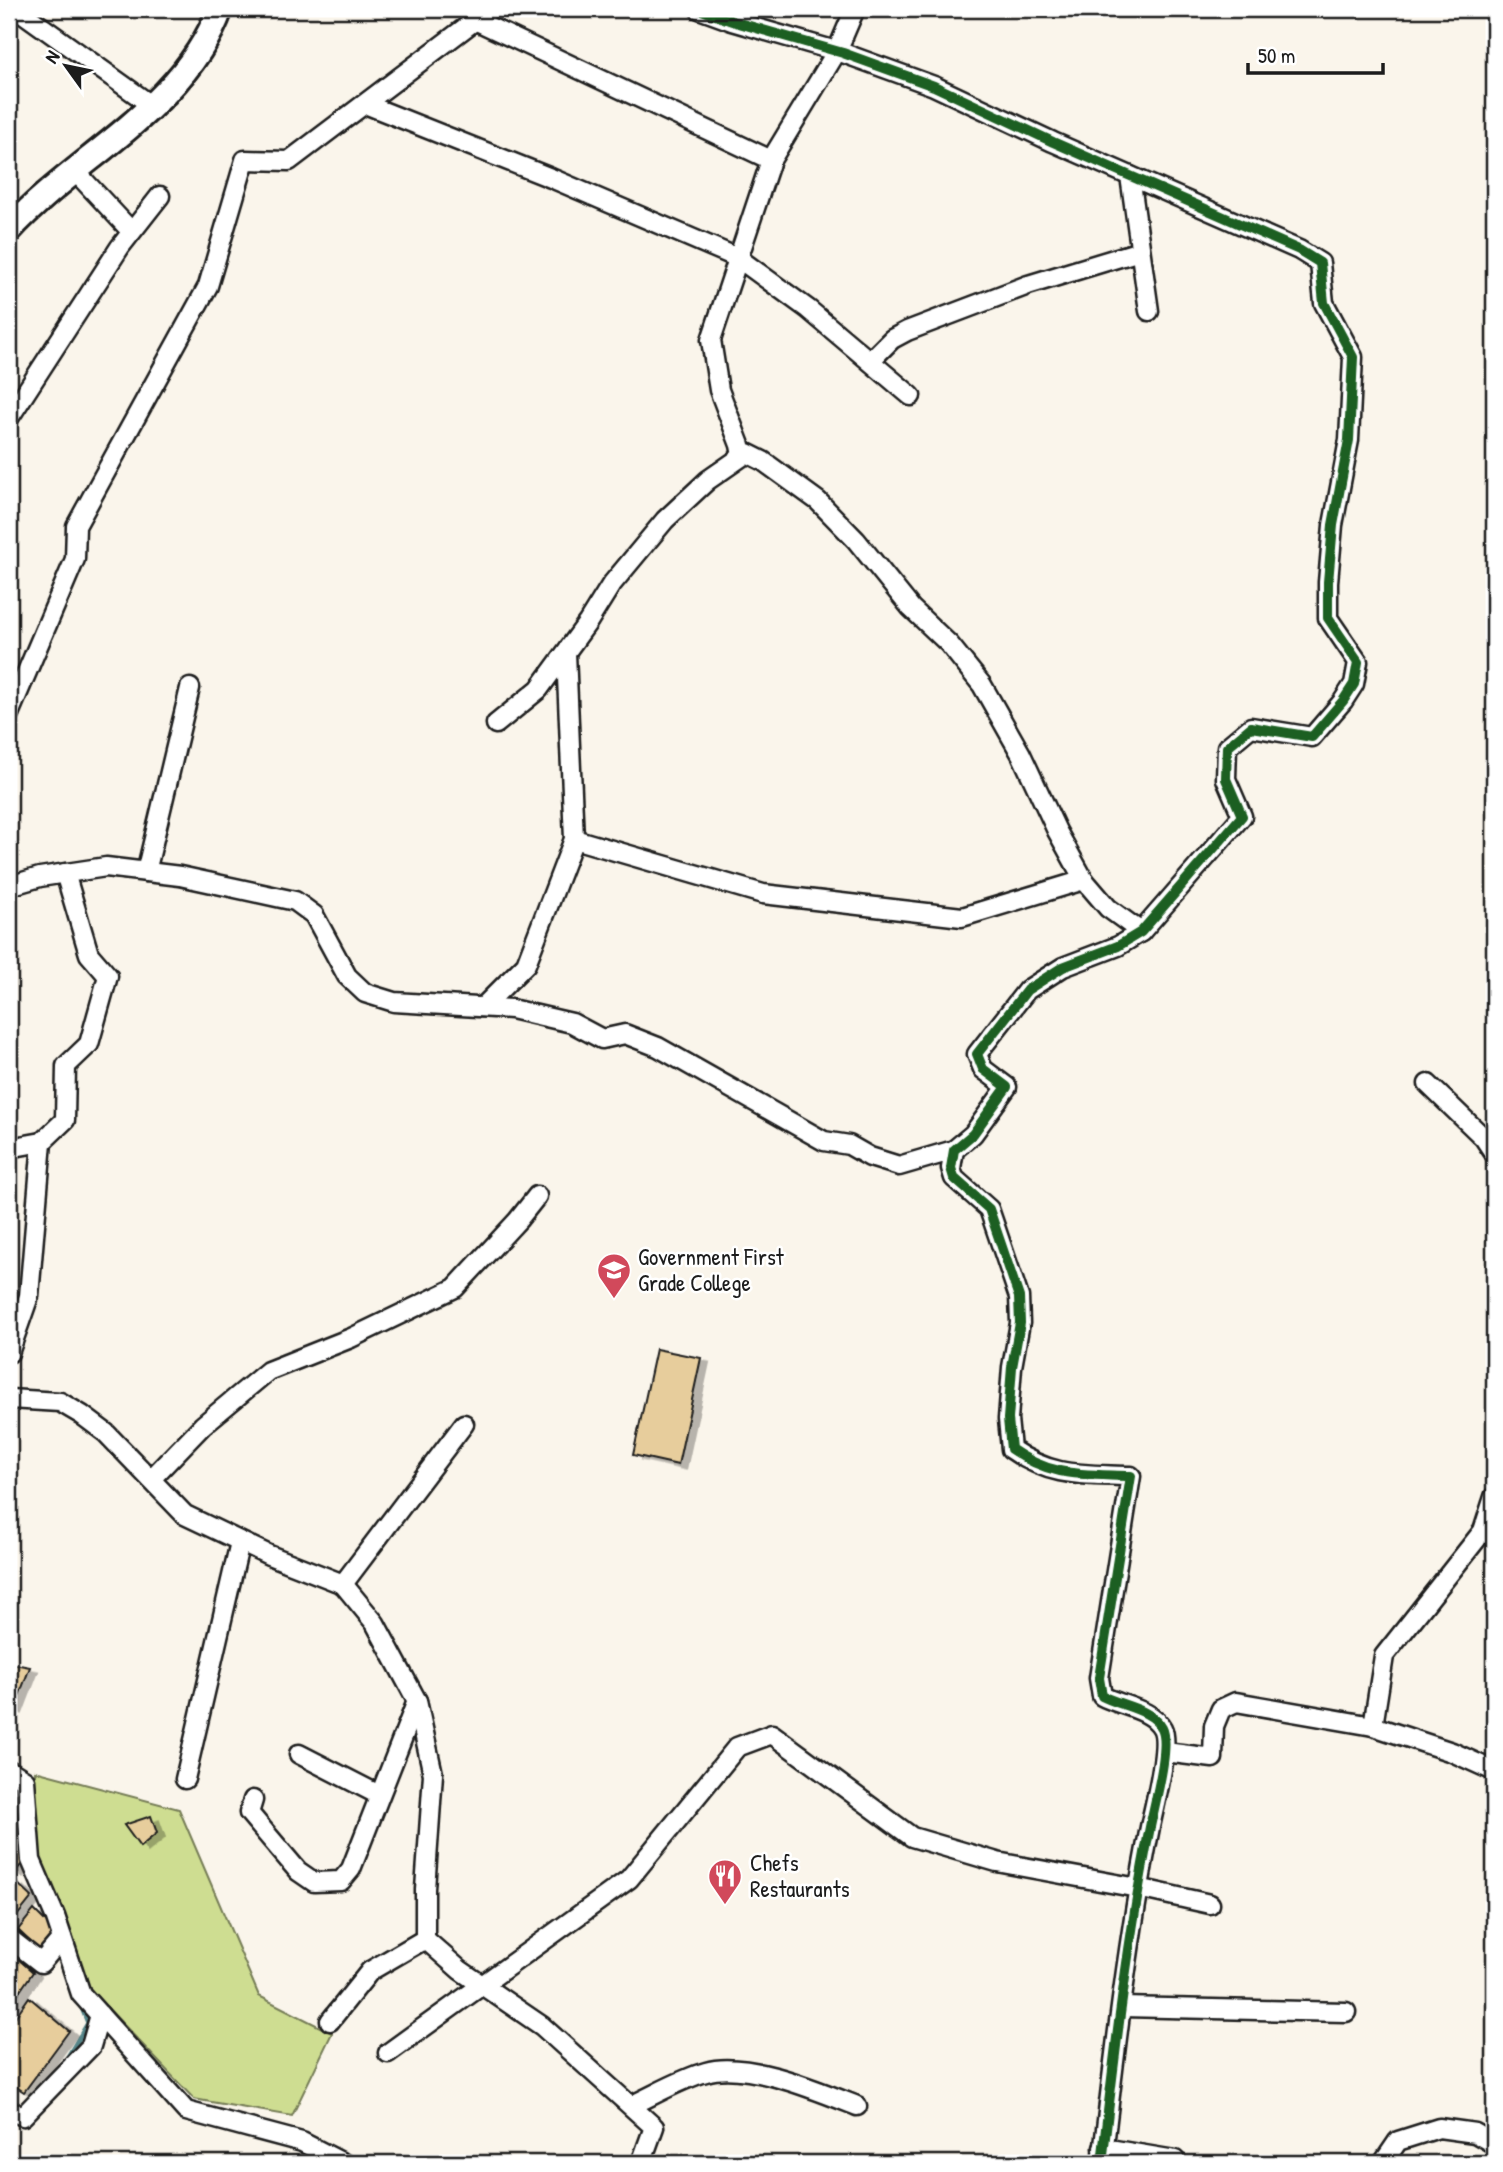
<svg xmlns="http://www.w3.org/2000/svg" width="1503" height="2172" font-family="'Patrick Hand',sans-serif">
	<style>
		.green { fill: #cedd91; stroke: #757c56; stroke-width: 2 }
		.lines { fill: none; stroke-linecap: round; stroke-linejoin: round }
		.stream { stroke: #548589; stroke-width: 5 }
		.building { fill: #e7cd9c; stroke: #1c1c1c; stroke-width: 2; filter: url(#shadow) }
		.minor-casing { stroke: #1c1c1c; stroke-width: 23 }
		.secondary-casing { stroke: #1c1c1c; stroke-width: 30 }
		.minor { stroke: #fff; stroke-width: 18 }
		.secondary { stroke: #fff; stroke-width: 24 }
		.cycleway-casing { stroke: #fff; stroke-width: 15 }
		.cycleway { stroke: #1b5e20; stroke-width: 10 }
		.labels { text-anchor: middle; stroke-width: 5; stroke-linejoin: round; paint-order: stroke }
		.poi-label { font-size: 23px; fill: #1c1c1c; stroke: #fff; text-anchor: start }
	</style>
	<defs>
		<filter id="shadow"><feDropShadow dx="8" dy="4.5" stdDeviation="0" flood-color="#0004"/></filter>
	</defs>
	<rect width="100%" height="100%" fill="#faf5eb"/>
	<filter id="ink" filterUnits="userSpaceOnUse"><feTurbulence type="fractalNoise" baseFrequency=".0143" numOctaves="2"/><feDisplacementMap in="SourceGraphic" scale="14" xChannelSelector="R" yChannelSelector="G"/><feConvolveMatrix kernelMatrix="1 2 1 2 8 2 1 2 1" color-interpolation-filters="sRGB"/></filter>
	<g filter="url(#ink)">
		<path class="green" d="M35 1771 179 1809 259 1996 332 2033 292 2116 194 2099 89 1988 40 1866 35 1820Z"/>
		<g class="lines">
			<path class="stream" d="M63 2065 88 2023 80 2003"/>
		</g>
		<g class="building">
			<path d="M656 1349 701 1358 678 1465 633 1455Z"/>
			<path d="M9 1663 30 1667 14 1709 9 1707Z"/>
			<path d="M151 1816 157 1833 140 1847 124 1825Z"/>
			<path d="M17 1829 33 1851 15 1872 9 1867V1839Z"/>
			<path d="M16 1882 32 1897 9 1926V1891Z"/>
			<path d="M34 1910 56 1932 41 1952 18 1930Z"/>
			<path d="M10 1952 33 1972 11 2004 9 2002Z"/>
			<path d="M29 1997 69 2031 24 2092 9 2082V2026Z"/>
		</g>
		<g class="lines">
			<g class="minor-casing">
				<g id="minor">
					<path d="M17 9 151 105"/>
					<path d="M699 9 732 21 843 53 934 86 1053 142 1299 250 1320 263 1324 303 1353 357 1349 440 1333 525 1328 582V618L1358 662 1354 684 1343 701 1312 737 1251 727 1227 747 1226 779 1242 816 1141 932 1118 946 1063 967 1027 990 977 1054 983 1069 1007 1087 973 1134 954 1150 951 1168 954 1178 989 1209 1019 1297 1020 1323 1012 1367 1008 1419 1011 1449C1052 1478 1083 1474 1131 1476L1099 1678 1102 1696C1121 1706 1152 1709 1162 1728 1171 1745 1154 1806 1150 1827 1128 1938 1115 2051 1102 2163"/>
					<path d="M475 20 771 160"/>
					<path d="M365 104 551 178 738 258 808 309 911 396"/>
					<path d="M75 171 131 231"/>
					<path d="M1130 176 1149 311"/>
					<path d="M870 361 892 339 907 331 1028 285 1140 251"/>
					<path d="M9 418 120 247 160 196"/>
					<path d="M742 456 740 445 719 390 711 340 771 160 837 51 855 9"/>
					<path d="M9 714 75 559 76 526 208 286 245 160 289 161 490 9"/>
					<path d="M496 724 539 689 588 622 611 585 665 520 708 480 747 453 763 461 818 501 856 540 911 608 949 644 982 685 1021 754 1057 831 1084 880 1108 908 1141 932"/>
					<path d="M574 839 763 894 962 917 1084 880"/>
					<path d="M146 872 190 688"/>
					<path d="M9 886 40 877 106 867 180 876 295 901 314 915 347 976 365 993 394 1002 511 1009 572 1023 602 1039 625 1034 658 1047 824 1141 849 1145 870 1157 899 1166 954 1150"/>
					<path d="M483 1007 526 964 574 839 566 653"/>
					<path d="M1428 1084 1484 1138 1494 1153"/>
					<path d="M9 1148 42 1142 65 1120 66 1066 89 1044 108 976 89 954 65 873"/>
					<path d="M9 1353 29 1296 42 1142"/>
					<path d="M9 1399 60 1402 82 1415 106 1433 185 1515 269 1555 343 1584 375 1623 417 1701 433 1774 425 1889V1939L460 1970 542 2026 654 2127 641 2163"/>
					<path d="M151 1479 203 1425 268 1371 351 1338 455 1288 518 1220 537 1196"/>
					<path d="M343 1584 464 1424"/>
					<path d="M1373 1726 1384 1656 1483 1531 1494 1497"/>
					<path d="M1165 1752 1213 1758 1214 1726 1221 1709 1236 1702 1373 1726 1452 1752 1494 1771"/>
					<path d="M299 1754 379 1795"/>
					<path d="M9 1770 25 1780 31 1860 55 1916 81 1994 186 2111 302 2142 343 2163"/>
					<path d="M185 1779 240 1542"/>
					<path d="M253 1800 249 1813 298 1871 314 1882 341 1881 351 1869 417 1701"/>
					<path d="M9 1938 41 1963 62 1938"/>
					<path d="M1122 2007 1346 2012"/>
					<path d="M330 2021 370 1971 425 1939"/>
					<path d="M388 2053 629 1879 737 1747 772 1734 912 1837 997 1862 1138 1888 1210 1904"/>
					<path d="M632 2105C656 2094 681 2079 706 2072 746 2060 819 2091 857 2106"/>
					<path d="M9 2110 23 2116 91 2046 100 2015"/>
					<path d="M1103 2148 1175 2160"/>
					<path d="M1383 2163 1398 2141 1439 2128 1475 2133 1494 2144"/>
				</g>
			</g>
			<g class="secondary-casing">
				<path id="secondary" d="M9 230C76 157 185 107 220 9"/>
			</g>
			<use href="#minor" class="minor"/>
			<use href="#secondary" class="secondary"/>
			<g class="cycleway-casing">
				<path id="cycleway" d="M699 9 732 21 843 53 934 86 1053 142 1299 250 1320 263 1324 303 1353 357 1349 440 1333 525 1328 582V618L1358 662 1354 684 1343 701 1312 737 1251 727 1227 747 1226 779 1242 816 1141 932 1118 946 1063 967 1027 990 977 1054 983 1069 1007 1087 973 1134 954 1150 951 1168 954 1178 989 1209 1019 1297 1020 1323 1012 1367 1008 1419 1011 1449C1052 1478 1083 1474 1131 1476L1099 1678 1102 1696C1121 1706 1152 1709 1162 1728 1171 1745 1154 1806 1150 1827 1128 1938 1115 2051 1102 2163"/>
			</g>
			<use href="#cycleway" class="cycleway"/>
		</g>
	</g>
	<defs>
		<g id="university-pin" transform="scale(1.75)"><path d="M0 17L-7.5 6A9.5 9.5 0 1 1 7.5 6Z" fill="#d1495b" stroke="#fff"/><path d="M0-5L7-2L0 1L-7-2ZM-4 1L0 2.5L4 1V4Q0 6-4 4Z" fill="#fff"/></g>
		<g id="restaurant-pin" transform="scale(1.75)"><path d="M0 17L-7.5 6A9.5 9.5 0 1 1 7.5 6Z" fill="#d1495b" stroke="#fff"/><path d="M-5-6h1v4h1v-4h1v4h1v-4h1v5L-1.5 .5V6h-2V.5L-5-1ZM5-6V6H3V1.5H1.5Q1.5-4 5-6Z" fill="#fff"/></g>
	</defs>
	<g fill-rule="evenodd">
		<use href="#university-pin" x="614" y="1270"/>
		<use href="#restaurant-pin" x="725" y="1876"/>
	</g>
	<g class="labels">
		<g class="poi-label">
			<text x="638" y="1265">Government First<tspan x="638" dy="26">Grade College</tspan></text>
			<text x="750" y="1871">Chefs<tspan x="750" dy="26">Restaurants</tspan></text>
		</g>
	</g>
	<rect width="1503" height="2172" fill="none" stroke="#fff" stroke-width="35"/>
	<rect x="18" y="18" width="1468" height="2137" fill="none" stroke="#1c1c1c" stroke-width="2.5" filter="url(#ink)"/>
	<g transform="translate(66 66) rotate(303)" stroke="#ffffff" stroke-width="5" paint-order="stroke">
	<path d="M0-5L12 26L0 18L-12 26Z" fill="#1c1c1c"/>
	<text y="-10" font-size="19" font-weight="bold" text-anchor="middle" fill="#1c1c1c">N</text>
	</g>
	<path d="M1248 63v10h135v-10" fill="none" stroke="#1c1c1c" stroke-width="3.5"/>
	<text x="1258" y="63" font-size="21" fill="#1c1c1c" stroke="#ffffff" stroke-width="5" paint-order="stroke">50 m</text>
</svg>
